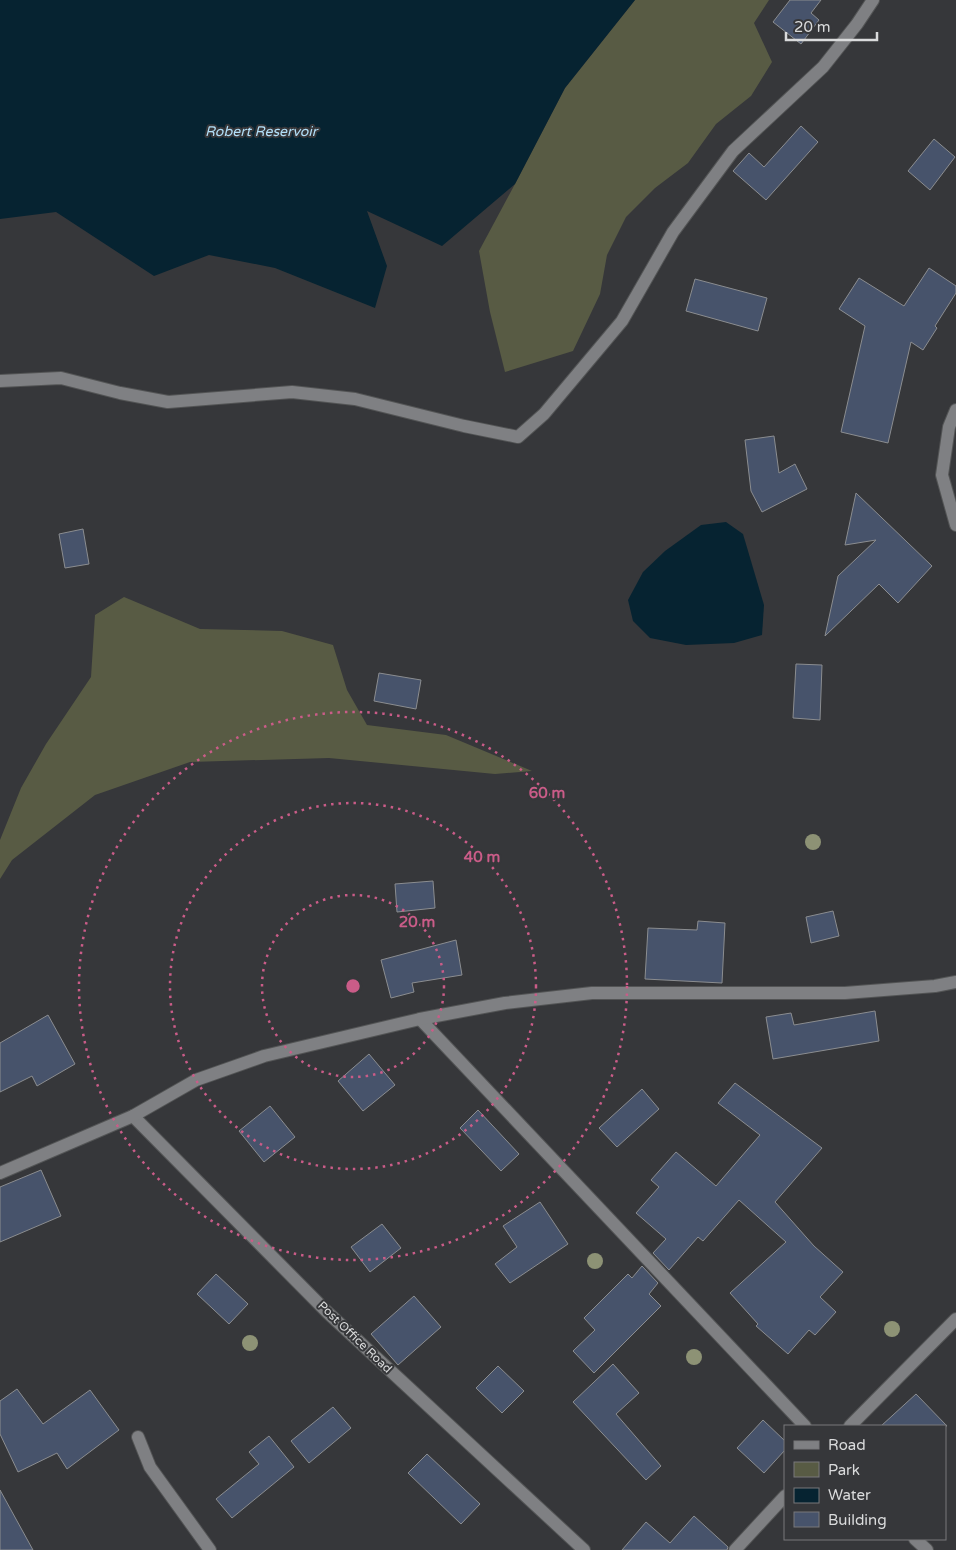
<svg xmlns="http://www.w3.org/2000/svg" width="956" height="1550" font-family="'Varela Round',sans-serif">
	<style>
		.green { fill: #585b44 }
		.water { fill: #062331 }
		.building { fill: #47536b; stroke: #8b8d90 }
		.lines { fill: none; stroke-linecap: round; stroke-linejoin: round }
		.lane-casing { stroke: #535455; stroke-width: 14 }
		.street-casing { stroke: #535455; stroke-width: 14 }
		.lane { stroke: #7f8083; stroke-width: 12 }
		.street { stroke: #7f8083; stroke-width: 12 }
		.tree { fill: #8d9275 }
		.ring { fill: none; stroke: #ca5c88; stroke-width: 2.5; stroke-dasharray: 2.5 5 }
		.labels { text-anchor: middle; stroke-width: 4; stroke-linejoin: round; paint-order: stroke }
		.street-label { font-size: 12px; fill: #dadbdc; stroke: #36373a }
		.water-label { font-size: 14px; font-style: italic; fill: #b2dff8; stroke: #36373a }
		.centre { fill: #ca5c88; stroke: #36373a; stroke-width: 2.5 }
		.ring-label { font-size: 15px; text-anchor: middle; font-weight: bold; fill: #ca5c88; stroke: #36373a; stroke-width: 4; stroke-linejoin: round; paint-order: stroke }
	</style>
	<rect width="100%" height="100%" fill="#36373a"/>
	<g class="green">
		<path d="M635 0H769L754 23 772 62 751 96 716 124 688 163 655 188 626 217 607 255 600 294 573 351 505 372 490 312 479 251 515 184 565 88Z"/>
		<path d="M124 597 200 629 282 631 333 645 347 690 367 725 446 735 532 771 495 774 329 758 190 762 95 795 12 860 0 879V840L21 788 46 744 91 677 95 615Z"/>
	</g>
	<g class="water">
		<path d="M0 0H635L565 88 515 184 442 246 367 211 387 266 375 308 275 268 209 255 154 276 56 212 0 219Z"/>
		<path d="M726 522 743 534 764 605 762 635 734 643 686 645 650 638 633 621 628 600 643 572 665 551 701 525Z"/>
	</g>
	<g class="building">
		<path d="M790 0H821L811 13 819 20 801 44 773 22Z"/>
		<path d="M801 126 818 142 766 200 733 171 749 153 764 167Z"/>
		<path d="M934 139 955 157 930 190 908 171Z"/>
		<path d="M929 268 956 286V293L935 326 937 328 923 350 911 342 888 443 841 432 865 326 839 309 859 278 904 306Z"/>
		<path d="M695 279 767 298 758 331 686 311Z"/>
		<path d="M774 436 779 473 795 464 807 489 762 512 751 491 745 440Z"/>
		<path d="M856 493 932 566 898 603 879 584 825 636 838 576 876 540 845 545Z"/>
		<path d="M83 529 89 564 65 568 59 534Z"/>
		<path d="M796 664 822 665 820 720 793 718Z"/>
		<path d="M379 673 421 680 416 709 374 701Z"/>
		<path d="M433 881 435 908 397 912 395 884Z"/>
		<path d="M833 911 839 936 811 943 806 917Z"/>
		<path d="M698 921 725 923 722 983 645 979 648 928 697 930Z"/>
		<path d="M456 940 462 975 412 983 414 992 391 998 381 960Z"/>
		<path d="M875 1011 879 1041 773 1059 766 1017 791 1013 794 1025Z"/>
		<path d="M48 1015 75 1064 37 1086 32 1076 0 1092V1043Z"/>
		<path d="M369 1054 395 1085 363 1111 338 1081Z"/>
		<path d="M735 1083 822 1148 775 1202 814 1246 843 1272 820 1297 836 1312 815 1335 809 1330 788 1354 756 1326 758 1324 730 1293 786 1242 739 1200 703 1241 698 1237 669 1270 653 1253 666 1239 636 1213 659 1187 651 1180 676 1152 716 1186 760 1135 718 1103Z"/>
		<path d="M642 1089 659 1109 617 1147 599 1128Z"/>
		<path d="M270 1106 295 1137 264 1162 239 1131Z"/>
		<path d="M478 1110 519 1154 501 1171 460 1128Z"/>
		<path d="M41 1170 61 1216 0 1242V1187Z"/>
		<path d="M540 1202 568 1244 510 1283 495 1264 517 1247 503 1226Z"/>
		<path d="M382 1224 401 1248 370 1272 351 1247Z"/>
		<path d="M642 1266 658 1283 649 1294 661 1306 594 1373 573 1351 595 1330 584 1318 628 1274 632 1278Z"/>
		<path d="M216 1274 248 1304 229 1324 197 1294Z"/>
		<path d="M414 1296 441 1327 398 1365 371 1334Z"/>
		<path d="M613 1364 639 1393 616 1414 661 1466 646 1480 573 1402Z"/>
		<path d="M498 1366 524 1391 502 1413 476 1388Z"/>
		<path d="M17 1389 43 1424 90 1390 119 1430 67 1469 57 1453 18 1472 0 1434V1401Z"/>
		<path d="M916 1394 947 1426H881Z"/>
		<path d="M333 1407 351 1428 309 1463 291 1441Z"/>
		<path d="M763 1420 785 1441V1450L764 1473 737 1448Z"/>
		<path d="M269 1436 294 1467 232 1518 216 1499 259 1464 249 1452Z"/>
		<path d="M427 1454 480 1504 461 1524 408 1473Z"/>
		<path d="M0 1490 33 1550H0Z"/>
		<path d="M694 1516 728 1547 727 1550H622L646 1522 670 1543Z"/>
	</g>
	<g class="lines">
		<g class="lane-casing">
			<path id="lane" d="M0 381 61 378 120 393 168 402 292 392 355 399 464 426 518 437 544 414 622 321 673 232 733 151 823 67 857 24 873 0"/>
		</g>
		<g class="street-casing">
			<g id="street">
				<path d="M956 410 949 427 942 475 956 525"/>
				<path d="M420 1019 805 1426"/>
				<path d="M133 1116 327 1312 584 1550"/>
				<path d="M0 1173 133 1116 196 1080 264 1056 420 1019 505 1003 592 993H845L935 986 956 982"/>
				<path d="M850 1426 956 1319"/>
				<path d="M138 1437 150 1467 210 1550"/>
				<path d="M915 1539 927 1550"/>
				<path d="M735 1550 785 1496"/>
			</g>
		</g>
		<use href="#lane" class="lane"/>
		<use href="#street" class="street"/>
	</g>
	<g class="tree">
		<circle cx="813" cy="842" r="8"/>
		<circle cx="595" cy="1261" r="8"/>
		<circle cx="892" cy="1329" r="8"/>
		<circle cx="250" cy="1343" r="8"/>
		<circle cx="694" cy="1357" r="8"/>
	</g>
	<g class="ring">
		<circle cx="353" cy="986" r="91"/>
		<circle cx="353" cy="986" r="183"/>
		<circle cx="353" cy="986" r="274"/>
	</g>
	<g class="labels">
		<g class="street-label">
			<text transform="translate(355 1337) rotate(44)" y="4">Post Office Road</text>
		</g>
		<g class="water-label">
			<text x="261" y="136">Robert Reservoir</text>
		</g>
	</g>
	<circle cx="353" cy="986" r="8" class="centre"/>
	<g class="ring-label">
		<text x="547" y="798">60 m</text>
		<text x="482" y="862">40 m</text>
		<text x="417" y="927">20 m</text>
	</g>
	<rect x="784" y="1425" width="162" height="115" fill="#36373a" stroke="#78797b"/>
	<rect x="794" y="1441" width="25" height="8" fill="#7f8083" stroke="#78797b"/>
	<text x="828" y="1450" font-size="15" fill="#dadbdc">Road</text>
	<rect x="794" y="1462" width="25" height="15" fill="#585b44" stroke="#78797b"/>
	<text x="828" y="1475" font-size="15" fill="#dadbdc">Park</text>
	<rect x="794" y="1488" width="25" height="15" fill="#062331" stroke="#78797b"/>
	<text x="828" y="1500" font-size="15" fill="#dadbdc">Water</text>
	<rect x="794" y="1512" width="25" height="15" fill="#47536b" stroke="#78797b"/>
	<text x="828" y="1525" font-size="15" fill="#dadbdc">Building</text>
	<path d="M786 32v8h91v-8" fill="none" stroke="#dadbdc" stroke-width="2.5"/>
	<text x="794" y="32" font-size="15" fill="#dadbdc" stroke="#36373a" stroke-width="4" paint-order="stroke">20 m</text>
</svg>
